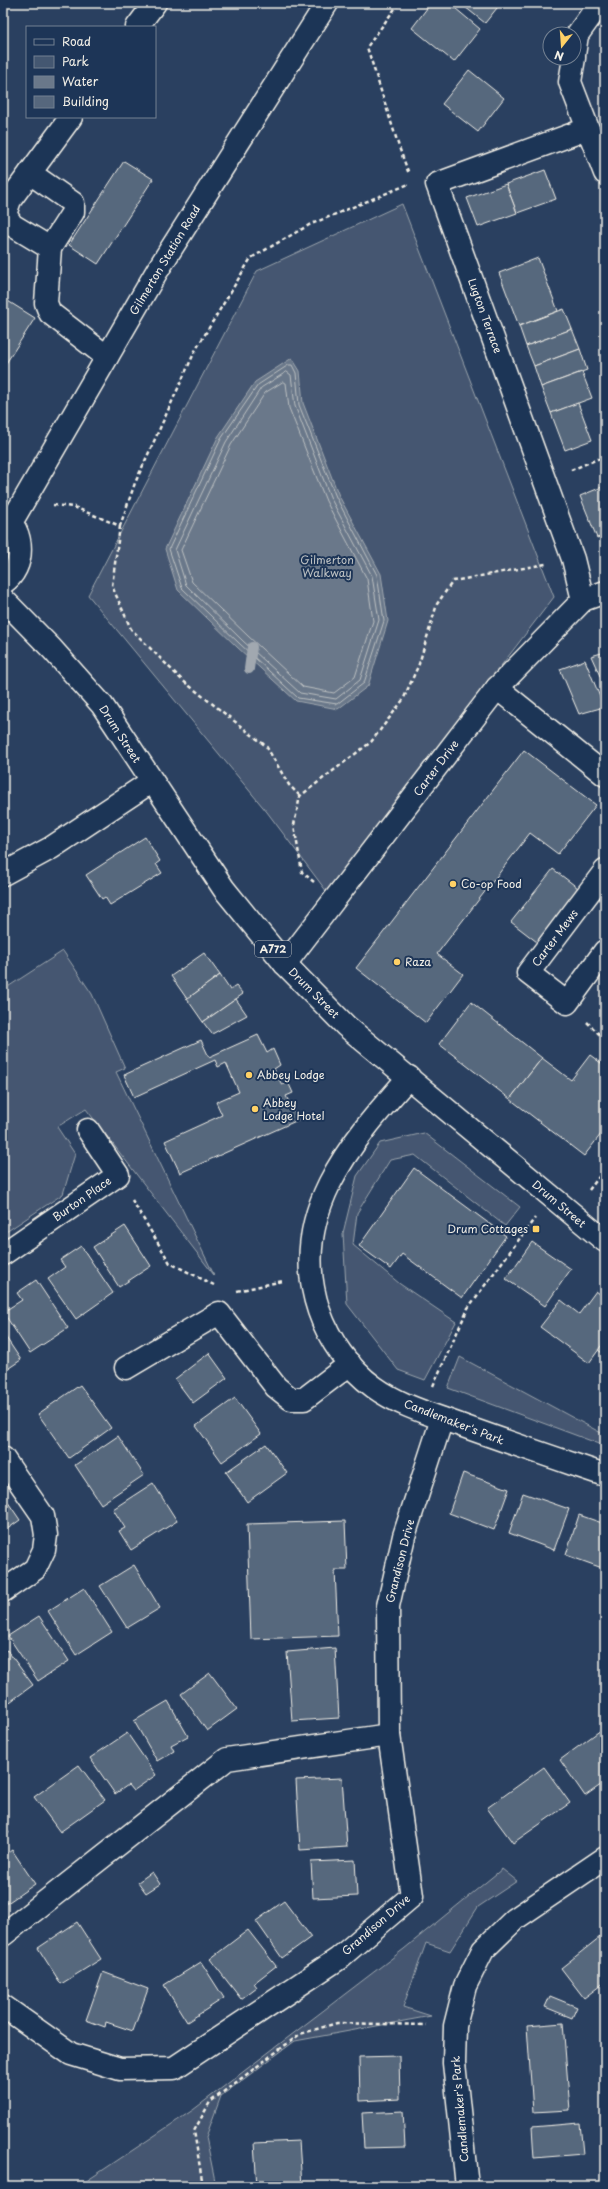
<svg xmlns="http://www.w3.org/2000/svg" width="608" height="2189" font-family="'Playpen Sans',sans-serif">
	<style>
		.green { fill: #445771; stroke: #9ca4ac }
		.water { fill: #6a788a; stroke: #a1a8b0 }
		.lines { fill: none; stroke-linecap: round; stroke-linejoin: round }
		.shore { stroke: #bdc1c2; stroke-width: 1 }
		.stream { stroke: #a1a8b0; stroke-width: 10 }
		.building { fill: #56677d; stroke: #f4f1e8 }
		.minor-casing { stroke: #f4f1e8; stroke-width: 25 }
		.major-casing { stroke: #f4f1e8; stroke-width: 25 }
		.path { stroke: #f4f1e8; stroke-width: 2.5; stroke-dasharray: 4 3; stroke-linecap: butt }
		.minor { stroke: #1d3557; stroke-width: 22 }
		.major { stroke: #1d3557; stroke-width: 22 }
		.poi-dot { fill: #ffd166; stroke: #1d3557; stroke-width: 1.5 }
		.labels { text-anchor: middle; stroke-width: 4; stroke-linejoin: round; paint-order: stroke }
		.shield { fill: #1d3557; stroke: #b4b9bc; stroke-width: 1 }
		.shield-label { font-size: 10px; font-weight: bold; fill: #f4f1e8 }
		.street-label { font-size: 11px; fill: #f4f1e8; stroke: #1d3557 }
		.park-label { font-size: 11px; fill: #bfc3c4; stroke: #1d3557 }
		.poi-label { font-size: 11px; fill: #f4f1e8; stroke: #1d3557; text-anchor: start }
	</style>
	<rect width="100%" height="100%" fill="#2a4060"/>
	<filter id="ink" filterUnits="userSpaceOnUse"><feTurbulence type="fractalNoise" baseFrequency=".025" numOctaves="2"/><feDisplacementMap in="SourceGraphic" scale="8" xChannelSelector="R" yChannelSelector="G"/><feConvolveMatrix kernelMatrix="1 2 1 2 8 2 1 2 1" color-interpolation-filters="sRGB"/></filter>
	<g filter="url(#ink)">
		<g class="green">
			<path d="M402 204 554 597 327 892 267 812 88 595 257 271Z"/>
			<path d="M63 951 92 994 125 1068 116 1072 214 1275 86 1109 57 1127 75 1154 63 1194 3 1234V990Z"/>
			<path d="M424 1133 520 1207 505 1226 415 1155 390 1160 357 1213 353 1245 400 1284 456 1322 425 1380 398 1370 347 1304 343 1233 357 1176 380 1143Z"/>
			<path d="M460 1357 605 1435V1446L448 1388Z"/>
			<path d="M502 1869 517 1881 478 1907 450 1951 426 1943 403 2007 431 2016 295 2041 221 2096 206 2137 216 2186H79L193 2110 404 1949Z"/>
		</g>
		<path class="water" d="M292 358 300 371 303 403 339 496 381 574 388 621 368 686 338 709 296 701 237 647 178 590 165 549 218 437 255 382Z"/>
		<g class="lines">
			<g class="shore">
				<path d="M289 365H292L296 373 299 405 336 497 377 575 384 621 364 683 337 704 298 698 240 644 182 588 169 549 221 439 258 385Z"/>
				<path d="M287 372 291 375 295 406 331 499 372 576 379 620 360 680 336 699 300 693 243 641 186 585 175 550 226 442 261 388Z"/>
				<path d="M283 382 286 383 289 408 326 501 367 579 373 621 355 677 334 693 303 687 248 636 192 582 181 550 231 445 265 393Z"/>
			</g>
			<path class="stream" d="M249 669 252 647"/>
		</g>
		<g class="building">
			<path d="M431 3H449L480 29 454 62 412 28Z"/>
			<path d="M460 3H501L485 23Z"/>
			<path d="M469 70 504 98 478 132 442 104Z"/>
			<path d="M124 161 153 179 98 264 69 245Z"/>
			<path d="M545 170 556 199 517 213 506 184Z"/>
			<path d="M506 184 517 213 478 227 467 198Z"/>
			<path d="M538 258 558 311 519 326 499 273Z"/>
			<path d="M3 298 35 318 3 368Z"/>
			<path d="M564 309 572 329 526 346 519 326Z"/>
			<path d="M572 329 580 349 534 366 526 346Z"/>
			<path d="M580 349 587 370 541 387 534 366Z"/>
			<path d="M582 372 592 398 551 413 541 387Z"/>
			<path d="M578 403 592 440 565 450 551 413Z"/>
			<path d="M602 487 605 493V535L597 538 580 496Z"/>
			<path d="M605 652V687L591 656Z"/>
			<path d="M585 660 604 707 579 714 560 669Z"/>
			<path d="M524 750 596 805 558 854 530 833 437 954 463 974 426 1023 356 968Z"/>
			<path d="M145 837 160 861 156 864 162 873 110 905 105 897 102 899 86 875Z"/>
			<path d="M553 869 578 888 537 942 511 922Z"/>
			<path d="M204 953 220 975 187 999 171 976Z"/>
			<path d="M220 975 230 990 236 986 243 994 203 1022 187 999Z"/>
			<path d="M236 999 247 1015 212 1034 203 1022Z"/>
			<path d="M471 1002 542 1058 510 1099 439 1044Z"/>
			<path d="M258 1035 267 1053 273 1049 280 1065 274 1069 282 1085 288 1082 293 1093 286 1096 298 1120 180 1173 165 1141 222 1115 216 1102 239 1092 226 1063 218 1067 215 1060 134 1097 124 1075 201 1040 209 1057Z"/>
			<path d="M590 1055 605 1066V1129L584 1156 510 1099 542 1058 571 1080Z"/>
			<path d="M414 1168 506 1236 462 1298 402 1254 391 1269 359 1246Z"/>
			<path d="M125 1226 151 1266 119 1287 93 1247Z"/>
			<path d="M532 1242 571 1269 545 1306 506 1279Z"/>
			<path d="M81 1246 113 1293 76 1319 48 1279 65 1267 60 1260Z"/>
			<path d="M36 1280 68 1328 30 1353 3 1312 22 1300 17 1293Z"/>
			<path d="M596 1291 605 1298V1341L589 1363 540 1327 561 1300 579 1314Z"/>
			<path d="M3 1333 21 1360 3 1372Z"/>
			<path d="M605 1341V1355L598 1350Z"/>
			<path d="M209 1353 227 1378 193 1403 175 1379Z"/>
			<path d="M80 1385 111 1428 69 1458 38 1414Z"/>
			<path d="M235 1398 261 1434 222 1462 196 1426Z"/>
			<path d="M118 1436 144 1475 101 1504 75 1465Z"/>
			<path d="M266 1444 287 1473 247 1502 226 1472Z"/>
			<path d="M463 1473 509 1489 494 1530 449 1513Z"/>
			<path d="M153 1483 177 1521 131 1550 119 1531 125 1528 113 1509Z"/>
			<path d="M523 1493 569 1509 554 1550 509 1533Z"/>
			<path d="M3 1495 20 1520 3 1532Z"/>
			<path d="M579 1515 605 1524V1569L566 1555Z"/>
			<path d="M345 1521 347 1570H335L338 1636 251 1639 247 1524Z"/>
			<path d="M134 1565 160 1608 127 1628 100 1586Z"/>
			<path d="M84 1588 112 1632 76 1655 48 1611Z"/>
			<path d="M39 1616 69 1661 38 1681 8 1636Z"/>
			<path d="M335 1648 339 1718 292 1721 287 1652Z"/>
			<path d="M7 1650 33 1685 3 1707V1653Z"/>
			<path d="M210 1673 237 1709 207 1731 181 1694Z"/>
			<path d="M168 1701 188 1736 171 1745 174 1751 157 1761 134 1721Z"/>
			<path d="M605 1727V1782L585 1796 560 1760Z"/>
			<path d="M127 1733 156 1775 133 1791 128 1785 115 1794 90 1758Z"/>
			<path d="M79 1765 105 1800 60 1832 34 1797Z"/>
			<path d="M544 1767 570 1803 513 1843 487 1808Z"/>
			<path d="M342 1778 347 1847 300 1850 296 1780Z"/>
			<path d="M3 1824 9 1833 3 1838Z"/>
			<path d="M12 1850 35 1884 3 1906V1856Z"/>
			<path d="M355 1860 357 1896 313 1898 311 1862Z"/>
			<path d="M152 1872 160 1884 146 1893 138 1882Z"/>
			<path d="M284 1901 311 1937 282 1958 256 1921Z"/>
			<path d="M77 1922 101 1959 61 1984 38 1948Z"/>
			<path d="M248 1930 276 1966 254 1983 257 1987 241 1999 210 1959Z"/>
			<path d="M605 1933V1982L584 1998 561 1968Z"/>
			<path d="M201 1962 224 1998 187 2022 164 1985Z"/>
			<path d="M103 1972 148 1989 133 2031 106 2022 105 2027 86 2020Z"/>
			<path d="M550 1996 577 2007 572 2018 545 2007Z"/>
			<path d="M563 2023 570 2110 533 2112 527 2026Z"/>
			<path d="M399 2056 400 2099 360 2101 359 2057Z"/>
			<path d="M403 2111 405 2147 364 2148 362 2113Z"/>
			<path d="M580 2123 583 2154 534 2158 532 2127Z"/>
			<path d="M299 2141 302 2186H257L254 2143Z"/>
		</g>
		<g class="lines">
			<g class="minor-casing">
				<g id="minor">
					<path d="M137 27 155 3"/>
					<path d="M574 55 577 35 600 3"/>
					<path d="M574 58 570 82 605 173"/>
					<path d="M71 117 10 200 5 214 12 225 50 248 46 303 50 313 107 357"/>
					<path d="M30 173 73 203V212L50 248"/>
					<path d="M12 521 157 271 327 3"/>
					<path d="M583 600 573 559 437 184 587 129"/>
					<path d="M497 688 605 775"/>
					<path d="M605 871 528 973 567 1003 605 951"/>
					<path d="M3 874 51 848 152 781"/>
					<path d="M285 964 497 688 583 600 605 592"/>
					<path d="M409 1077C349 1144 287 1216 319 1311 329 1340 349 1369 374 1387 400 1406 433 1415 463 1426 510 1443 558 1459 605 1475"/>
					<path d="M3 1254 118 1175 88 1130"/>
					<path d="M126 1368 219 1313 276 1387 291 1399H304L350 1364"/>
					<path d="M3 1458 43 1516 46 1535 44 1550 35 1569 3 1591"/>
					<path d="M3 1935 227 1759 389 1735"/>
					<path d="M3 2006 71 2054 120 2069 174 2068 338 1959 412 1896 389 1735 388 1606 404 1536 442 1419"/>
					<path d="M467 2186 454 2063 455 2026 465 1986 483 1950 515 1919 605 1858"/>
				</g>
			</g>
			<g class="major-casing">
				<g id="major">
					<path d="M3 515C25 530 26 568 3 583"/>
					<path d="M3 599 52 649 102 705 224 889 285 964 346 1026 605 1241"/>
				</g>
			</g>
			<g class="path">
				<path d="M399 3 367 47 399 147 409 174"/>
				<path d="M571 470 605 456"/>
				<path d="M53 505 74 507 120 526 135 483 195 351 251 258 309 225 409 184"/>
				<path d="M120 526 112 586 131 629 182 680 266 746 289 785 300 796"/>
				<path d="M314 882 302 872 294 825 300 796 371 742 403 700 419 664 437 604 453 581 546 564"/>
				<path d="M587 1022 605 1040"/>
				<path d="M589 1190 605 1169"/>
				<path d="M132 1200 170 1263 214 1285"/>
				<path d="M237 1291 283 1281"/>
				<path d="M433 1386 468 1308 535 1218"/>
				<path d="M203 2186 194 2131 210 2102 300 2034 337 2023 426 2025"/>
			</g>
			<use href="#minor" class="minor"/>
			<use href="#major" class="major"/>
		</g>
	</g>
	<g class="poi-dot">
		<circle cx="453" cy="884" r="4"/>
		<circle cx="397" cy="962" r="4"/>
		<circle cx="249" cy="1075" r="4"/>
		<circle cx="255" cy="1109" r="4"/>
		<rect x="532" y="1225" width="8" height="8" rx="2"/>
	</g>
	<g class="labels">
		<rect class="shield" x="255" y="941" width="36" height="16" rx="3"/>
		<g class="shield-label">
			<text x="273" y="953">A772</text>
		</g>
		<g class="street-label">
			<text transform="translate(165 260) rotate(-59)" y="4">Gilmerton Station Road</text>
			<text transform="translate(485 316) rotate(70)" y="4">Lugton Terrace</text>
			<text transform="translate(120 734) rotate(57)" y="4">Drum Street</text>
			<text transform="translate(436 768) rotate(-53)" y="4">Carter Drive</text>
			<text transform="translate(555 938) rotate(-53)" y="4">Carter Mews</text>
			<text transform="translate(314 993) rotate(45)" y="4">Drum Street</text>
			<text transform="translate(82 1199) rotate(-35)" y="4">Burton Place</text>
			<text transform="translate(559 1204) rotate(40)" y="4">Drum Street</text>
			<text transform="translate(454 1422) rotate(21)" y="4">Candlemaker's Park</text>
			<text transform="translate(400 1561) rotate(-76)" y="4">Grandison Drive</text>
			<text transform="translate(376 1925) rotate(-41)" y="4">Grandison Drive</text>
			<text transform="translate(460 2109) rotate(-95)" y="4">Candlemaker's Park</text>
		</g>
		<g class="park-label">
			<text x="327" y="564">Gilmerton<tspan x="327" dy="13">Walkway</tspan></text>
		</g>
		<g class="poi-label">
			<text x="461" y="888">Co-op Food</text>
			<text x="405" y="966">Raza</text>
			<text x="257" y="1079">Abbey Lodge</text>
			<text x="263" y="1107">Abbey<tspan x="263" dy="13">Lodge Hotel</tspan></text>
			<text x="528" y="1233" text-anchor="end">Drum Cottages</text>
		</g>
	</g>
	<rect width="608" height="2189" fill="none" stroke="#1d3557" stroke-width="16"/>
	<rect x="8" y="8" width="592" height="2173" fill="none" stroke="#f4f1e8" stroke-width="1.5" filter="url(#ink)"/>
	<rect x="26" y="26" width="130" height="92" fill="#1d3557" stroke="#738091"/>
	<rect x="34" y="39" width="20" height="6" fill="#1d3557" stroke="#738091"/>
	<text x="62" y="46" font-size="12" fill="#f4f1e8">Road</text>
	<rect x="34" y="56" width="20" height="12" fill="#445771" stroke="#738091"/>
	<text x="62" y="66" font-size="12" fill="#f4f1e8">Park</text>
	<rect x="34" y="76" width="20" height="12" fill="#6a788a" stroke="#738091"/>
	<text x="62" y="86" font-size="12" fill="#f4f1e8">Water</text>
	<rect x="34" y="96" width="20" height="12" fill="#56677d" stroke="#738091"/>
	<text x="62" y="106" font-size="12" fill="#f4f1e8">Building</text>
	<g transform="translate(562 46) rotate(197)"><circle r="19" fill="#1d3557" stroke="#738091"/>
	<path d="M0-3L7 15L0 10L-7 15Z" fill="#ffd166"/>
	<text y="-6" font-size="11" font-weight="bold" text-anchor="middle" fill="#f4f1e8">N</text>
	</g>
</svg>
